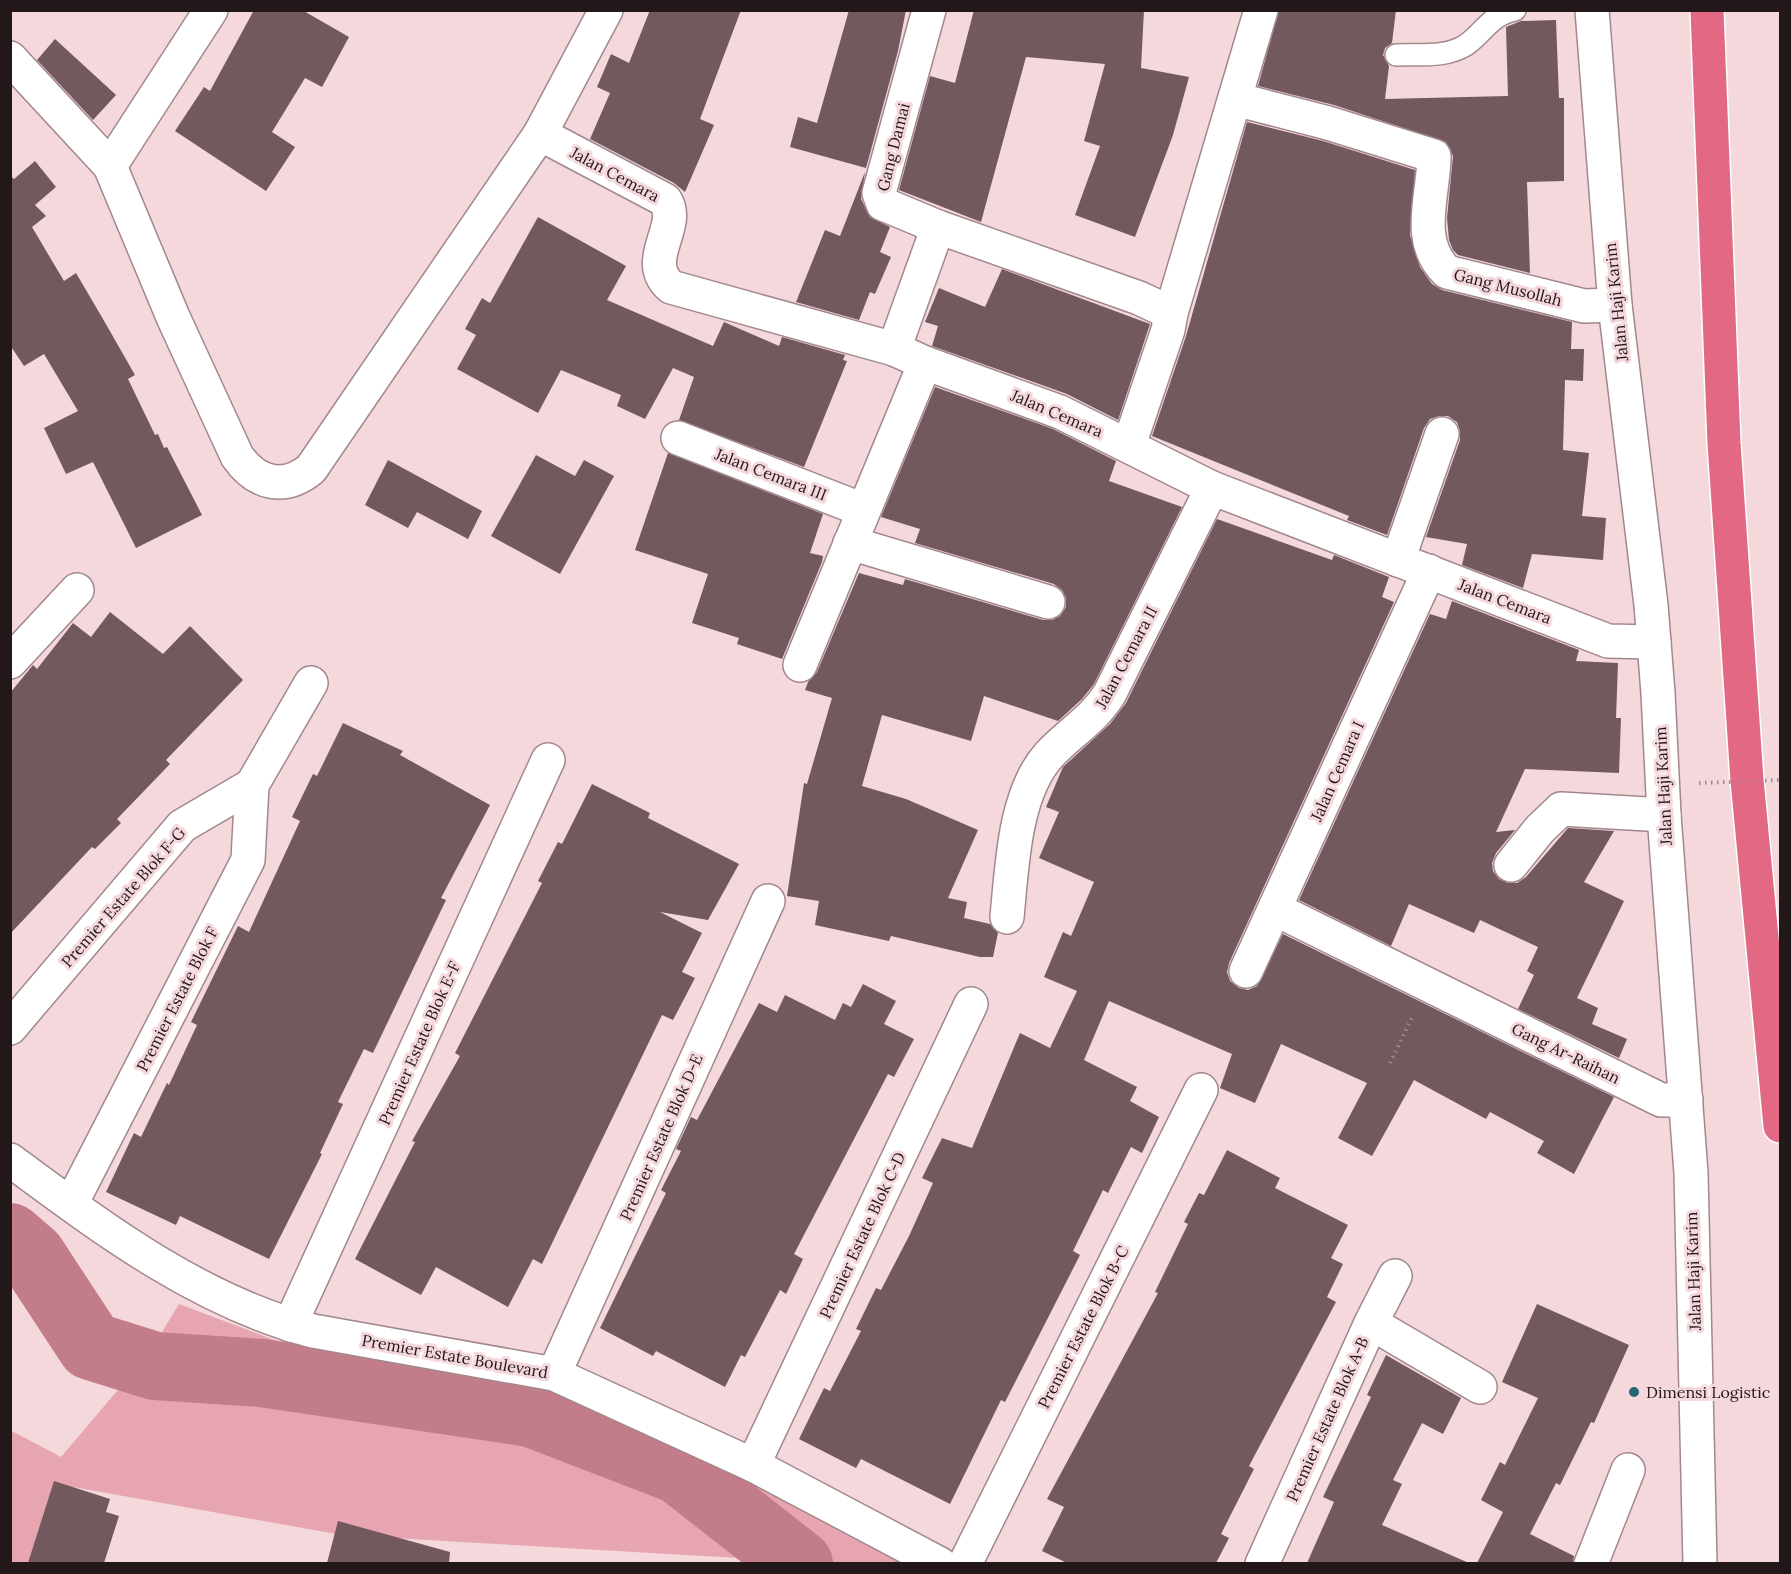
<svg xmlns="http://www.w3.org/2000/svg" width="1791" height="1574" font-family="Lora,serif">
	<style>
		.green { fill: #e7a5b1 }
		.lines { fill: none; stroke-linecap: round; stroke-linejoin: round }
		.river { stroke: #c37c89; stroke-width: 68 }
		.building { fill: #71595d }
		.service-casing { stroke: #a2888c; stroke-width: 24 }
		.minor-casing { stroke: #a2888c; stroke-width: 36 }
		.motorway-casing { stroke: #fff; stroke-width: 36 }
		.path { stroke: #9c888a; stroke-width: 4; stroke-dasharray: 1.5 4.5; stroke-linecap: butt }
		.service { stroke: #fff; stroke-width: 21 }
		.minor { stroke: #fff; stroke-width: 33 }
		.motorway { stroke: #e26884; stroke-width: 33 }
		.path-bridge { stroke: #9c888a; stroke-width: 4; stroke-dasharray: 1.5 4.5; stroke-linecap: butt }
		.poi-dot { fill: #236778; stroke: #f4d8dc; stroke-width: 2 }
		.labels { text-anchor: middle; stroke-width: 6; stroke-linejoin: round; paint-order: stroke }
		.street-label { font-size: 16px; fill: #221819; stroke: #f4d8dc }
		.poi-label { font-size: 16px; fill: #221819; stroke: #f4d8dc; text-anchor: start }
	</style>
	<rect width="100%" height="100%" fill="#f4d8dc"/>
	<path class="green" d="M179 1304 298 1349 504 1371 604 1401 908 1563 746 1564 738 1558 342 1535 73 1487 44 1563H11L10 1430 61 1457 150 1352Z"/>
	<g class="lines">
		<path class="river" d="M10 1237 32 1256 91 1346 155 1366 262 1373 531 1413 679 1470 799 1564"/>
	</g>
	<g class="building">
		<path d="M254 10H302L349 37 322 87 305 78 272 132 295 147 266 191 175 131 204 87 210 91Z"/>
		<path d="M650 10H741L700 119 714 125 685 192 674 183 590 139 610 93 597 87 611 54 629 63Z"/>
		<path d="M849 10H906L898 51 866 168 790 147 798 117 817 123Z"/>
		<path d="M974 10H1144L1141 68 1189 77 1173 135 1135 237 1075 215 1100 146 1084 141 1105 64 1026 57 981 222 899 190 930 76 955 83Z"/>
		<path d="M1279 10H1396L1392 43 1385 48 1383 55 1389 66 1385 99 1508 96 1506 27 1521 21 1556 20 1559 98H1564V181L1527 182 1530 273 1458 255 1453 250 1449 240 1447 218 1453 156 1446 142 1334 105 1258 86Z"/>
		<path d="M55 39 116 95 93 120 37 60Z"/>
		<path d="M1247 122 1323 141 1415 170 1410 235 1420 267 1432 284 1442 290 1572 322 1571 349H1584L1583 381 1565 380 1563 450 1589 453 1582 516 1606 518 1603 560 1532 554 1523 588 1462 565 1467 544 1426 537 1460 440V431L1457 422 1448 416H1439L1430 419 1424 428 1387 535 1347 520 1349 516 1152 436 1186 336Z"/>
		<path d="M35 161 56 187 35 205 46 216 32 227 64 281 76 273 103 319 135 375 128 379 155 435 158 434 164 448 167 447 202 515 136 548 93 462 66 474 44 428 78 411 44 354 24 366 10 345V176L14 179Z"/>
		<path d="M865 172 861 199 870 217 890 227 880 252 891 257 875 294 870 292 859 320 796 302 825 230 840 236Z"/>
		<path d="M538 217 626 266 607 300 713 346 724 322 779 346 782 337 845 355 843 360 847 361 804 467 679 420 694 377 673 368 645 419 617 406 621 395 561 370 538 413 457 369 476 335 465 329 482 298 490 303Z"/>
		<path d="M1002 269 1150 324 1118 420 1067 394 932 346 938 326 925 322 939 288 985 307Z"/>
		<path d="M935 387 1053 429 1116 461 1109 481 1182 507 1094 684 1082 699 1058 721 984 696 971 741 882 715 862 786 906 799 978 830 948 898 967 902 964 918 990 924 998 933 993 957H980L891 936 889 941 815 925 819 901 787 896 804 783 807 784 832 698 805 690 808 682 817 672 859 573 903 585 905 579 1043 620H1052L1060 616 1066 607V598L1062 590 1054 584 915 543 920 529 881 517Z"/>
		<path d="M668 453 823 514 810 553 823 556 822 562 782 659 737 644 739 638 692 623 708 574 635 550Z"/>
		<path d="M536 455 575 476 584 460 614 476 560 574 491 536Z"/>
		<path d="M388 460 482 511 468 539 417 512 408 528 365 505Z"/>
		<path d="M1217 519 1332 560 1334 555 1389 577 1382 597 1394 602 1229 963 1227 972 1230 981 1239 988 1248 990 1257 986 1283 934 1614 1097 1574 1174 1537 1153 1544 1141 1490 1112 1486 1119 1414 1080 1372 1156 1338 1138 1367 1083 1281 1044 1255 1103 1220 1088 1232 1054 1109 1001 1084 1060 1137 1087 1130 1101 1159 1117 1142 1153 1131 1147 1108 1193 1103 1190 1073 1251 1080 1255 1005 1402 1001 1400 950 1504 861 1459 856 1468 799 1439 824 1388 830 1391 861 1331 856 1329 876 1288 881 1290 909 1236 933 1183 922 1178 942 1138 972 1148 1020 1033 1050 1048 1077 991 1044 977 1063 932 1071 936 1094 882 1039 858 1059 812 1046 807 1063 767 1110 724 1126 703Z"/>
		<path d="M1452 601 1579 650 1576 661 1618 663 1616 718H1621L1619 773 1525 769 1496 832 1515 830 1496 853 1492 863 1493 871 1499 879 1508 883H1517L1526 877 1568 828 1614 831 1584 882 1624 901 1577 998 1598 1008 1592 1024 1627 1039 1619 1058 1518 1009 1534 975 1527 971 1538 947 1480 920 1474 933 1409 904 1391 946 1299 900 1430 614 1446 619Z"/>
		<path d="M110 612 163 654 190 626 243 680 166 760 170 764 117 819 121 823 95 849 92 847 10 934V693L33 665 37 669 73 623 91 637Z"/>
		<path d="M343 723 403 751 400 755 490 805 441 898 446 900 373 1053 364 1049 338 1102 343 1104 320 1153 322 1154 269 1259 180 1216 176 1225 106 1192 134 1133 141 1137 167 1083 169 1085 197 1025 191 1022 238 926 249 932 300 821 292 817 313 774 317 776Z"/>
		<path d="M592 784 650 813 648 818 739 864 708 920 660 912 702 933 682 972 695 978 673 1020 662 1015 542 1264 533 1259 508 1307 436 1267 421 1295 355 1259 415 1142 412 1141 460 1056 455 1053 542 883 538 881 558 842 562 844Z"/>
		<path d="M863 984 896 1001 884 1024 914 1039 894 1077 888 1074 794 1254 803 1259 786 1294 780 1290 745 1357 741 1355 725 1387 656 1351 653 1356 600 1328 666 1193 661 1190 681 1151 676 1149 691 1117 697 1120 759 1003 777 1012 785 995 835 1020 843 1003 851 1007Z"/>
		<path d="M1227 1150 1280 1178 1275 1188 1348 1225 1331 1258 1343 1264 1327 1297 1336 1302 1249 1466 1254 1469 1221 1534 1229 1538 1216 1563H1067L1042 1551 1064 1507 1047 1499 1158 1293 1155 1292 1188 1224 1184 1222 1199 1193 1204 1195Z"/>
		<path d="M1537 1304 1629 1345 1594 1423 1591 1422 1560 1485 1556 1483 1530 1534 1574 1556 1573 1563H1477L1503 1512 1481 1500 1500 1462 1505 1465 1538 1398 1502 1382Z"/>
		<path d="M1386 1355 1461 1398 1443 1434 1422 1423 1393 1480 1402 1484 1382 1525 1469 1563H1307L1334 1502 1323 1497 1371 1397 1367 1395Z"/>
		<path d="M54 1481 110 1499 106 1512 119 1516 104 1563H28Z"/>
		<path d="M338 1521 450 1552 449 1563H327Z"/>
	</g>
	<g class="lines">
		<g class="service-casing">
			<path id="service" d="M1396 55C1419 54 1446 58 1466 45 1482 34 1493 13 1515 10"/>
		</g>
		<g class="minor-casing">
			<g id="minor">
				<path d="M1592 10 1615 305 1651 605 1658 693 1664 815 1691 1173 1700 1564"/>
				<path d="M10 58 110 166 173 317 237 456C256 484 284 491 311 469L540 134 606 10"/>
				<path d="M1235 99 1328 123 1434 156C1434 196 1414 240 1447 272L1584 306 1615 305"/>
				<path d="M540 134 665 200C683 226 640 260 671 287L894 349 925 363 1060 412 1212 488 1608 641 1654 642"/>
				<path d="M110 166 211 10"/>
				<path d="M938 227 1139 298 1171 313"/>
				<path d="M894 349 938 227 883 204 879 193 929 10"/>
				<path d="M678 438 863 510"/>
				<path d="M1129 445 1168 330 1171 313 1261 10"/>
				<path d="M850 543 1048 602"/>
				<path d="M1398 560 1442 434"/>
				<path d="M10 662 77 590"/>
				<path d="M800 665 925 363"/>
				<path d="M1511 865 1540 829 1561 809 1664 815"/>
				<path d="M1275 909 1661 1100H1686"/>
				<path d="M1007 917C1012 867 1014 794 1049 755 1070 732 1093 721 1110 693L1212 488"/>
				<path d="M1246 971 1429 571"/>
				<path d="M10 1028 182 826 252 785"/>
				<path d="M10 1160C102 1228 200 1302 313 1331L554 1374 753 1465 940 1564"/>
				<path d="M71 1204 248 860 252 785 311 683"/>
				<path d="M1371 1323 1480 1387"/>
				<path d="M290 1325 548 760"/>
				<path d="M554 1374 768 901"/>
				<path d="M753 1465 971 1004"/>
				<path d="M965 1564 1201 1090"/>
				<path d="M1262 1564 1371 1323 1395 1276"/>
				<path d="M1591 1564 1628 1470"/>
			</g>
		</g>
		<g class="motorway-casing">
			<path id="motorway" d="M1707 10 1724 443 1747 780 1780 1126"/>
		</g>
		<path class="path" d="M1390 1063 1413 1015"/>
		<use href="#service" class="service"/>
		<use href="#minor" class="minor"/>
		<use href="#motorway" class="motorway"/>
		<path class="path-bridge" d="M1699 783 1780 780"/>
	</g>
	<circle class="poi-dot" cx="1634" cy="1392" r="6"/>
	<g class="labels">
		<g class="street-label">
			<text transform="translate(893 147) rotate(-76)" y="6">Gang Damai</text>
			<text transform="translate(615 174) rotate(28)" y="6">Jalan Cemara</text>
			<text transform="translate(1508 287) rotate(14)" y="6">Gang Musollah</text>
			<text transform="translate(1616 302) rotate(-96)" y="6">Jalan Haji Karim</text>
			<text transform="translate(1057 413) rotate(23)" y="6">Jalan Cemara</text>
			<text transform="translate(771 474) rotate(21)" y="6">Jalan Cemara III</text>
			<text transform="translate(1505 601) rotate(21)" y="6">Jalan Cemara</text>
			<text transform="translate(1126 657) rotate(-62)" y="6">Jalan Cemara II</text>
			<text transform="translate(1337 771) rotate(-66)" y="6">Jalan Cemara I</text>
			<text transform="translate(1663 786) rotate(-93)" y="6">Jalan Haji Karim</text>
			<text transform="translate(123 897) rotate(-49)" y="6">Premier Estate Blok F-G</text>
			<text transform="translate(177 999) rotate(-63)" y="6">Premier Estate Blok F</text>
			<text transform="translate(419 1043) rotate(-66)" y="6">Premier Estate Blok E-F</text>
			<text transform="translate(1566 1053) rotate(26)" y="6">Gang Ar-Raihan</text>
			<text transform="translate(661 1137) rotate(-66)" y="6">Premier Estate Blok D-E</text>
			<text transform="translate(862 1235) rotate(-65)" y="6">Premier Estate Blok C-D</text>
			<text transform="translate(1693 1271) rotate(-92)" y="6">Jalan Haji Karim</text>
			<text transform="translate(1083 1327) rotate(-63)" y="6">Premier Estate Blok B-C</text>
			<text transform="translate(455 1356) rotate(10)" y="6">Premier Estate Boulevard</text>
			<text transform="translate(1327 1419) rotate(-66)" y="6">Premier Estate Blok A-B</text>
		</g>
		<g class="poi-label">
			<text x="1646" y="1398">Dimensi Logistic</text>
		</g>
	</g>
	<rect width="1791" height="1574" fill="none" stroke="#221819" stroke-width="24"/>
</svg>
